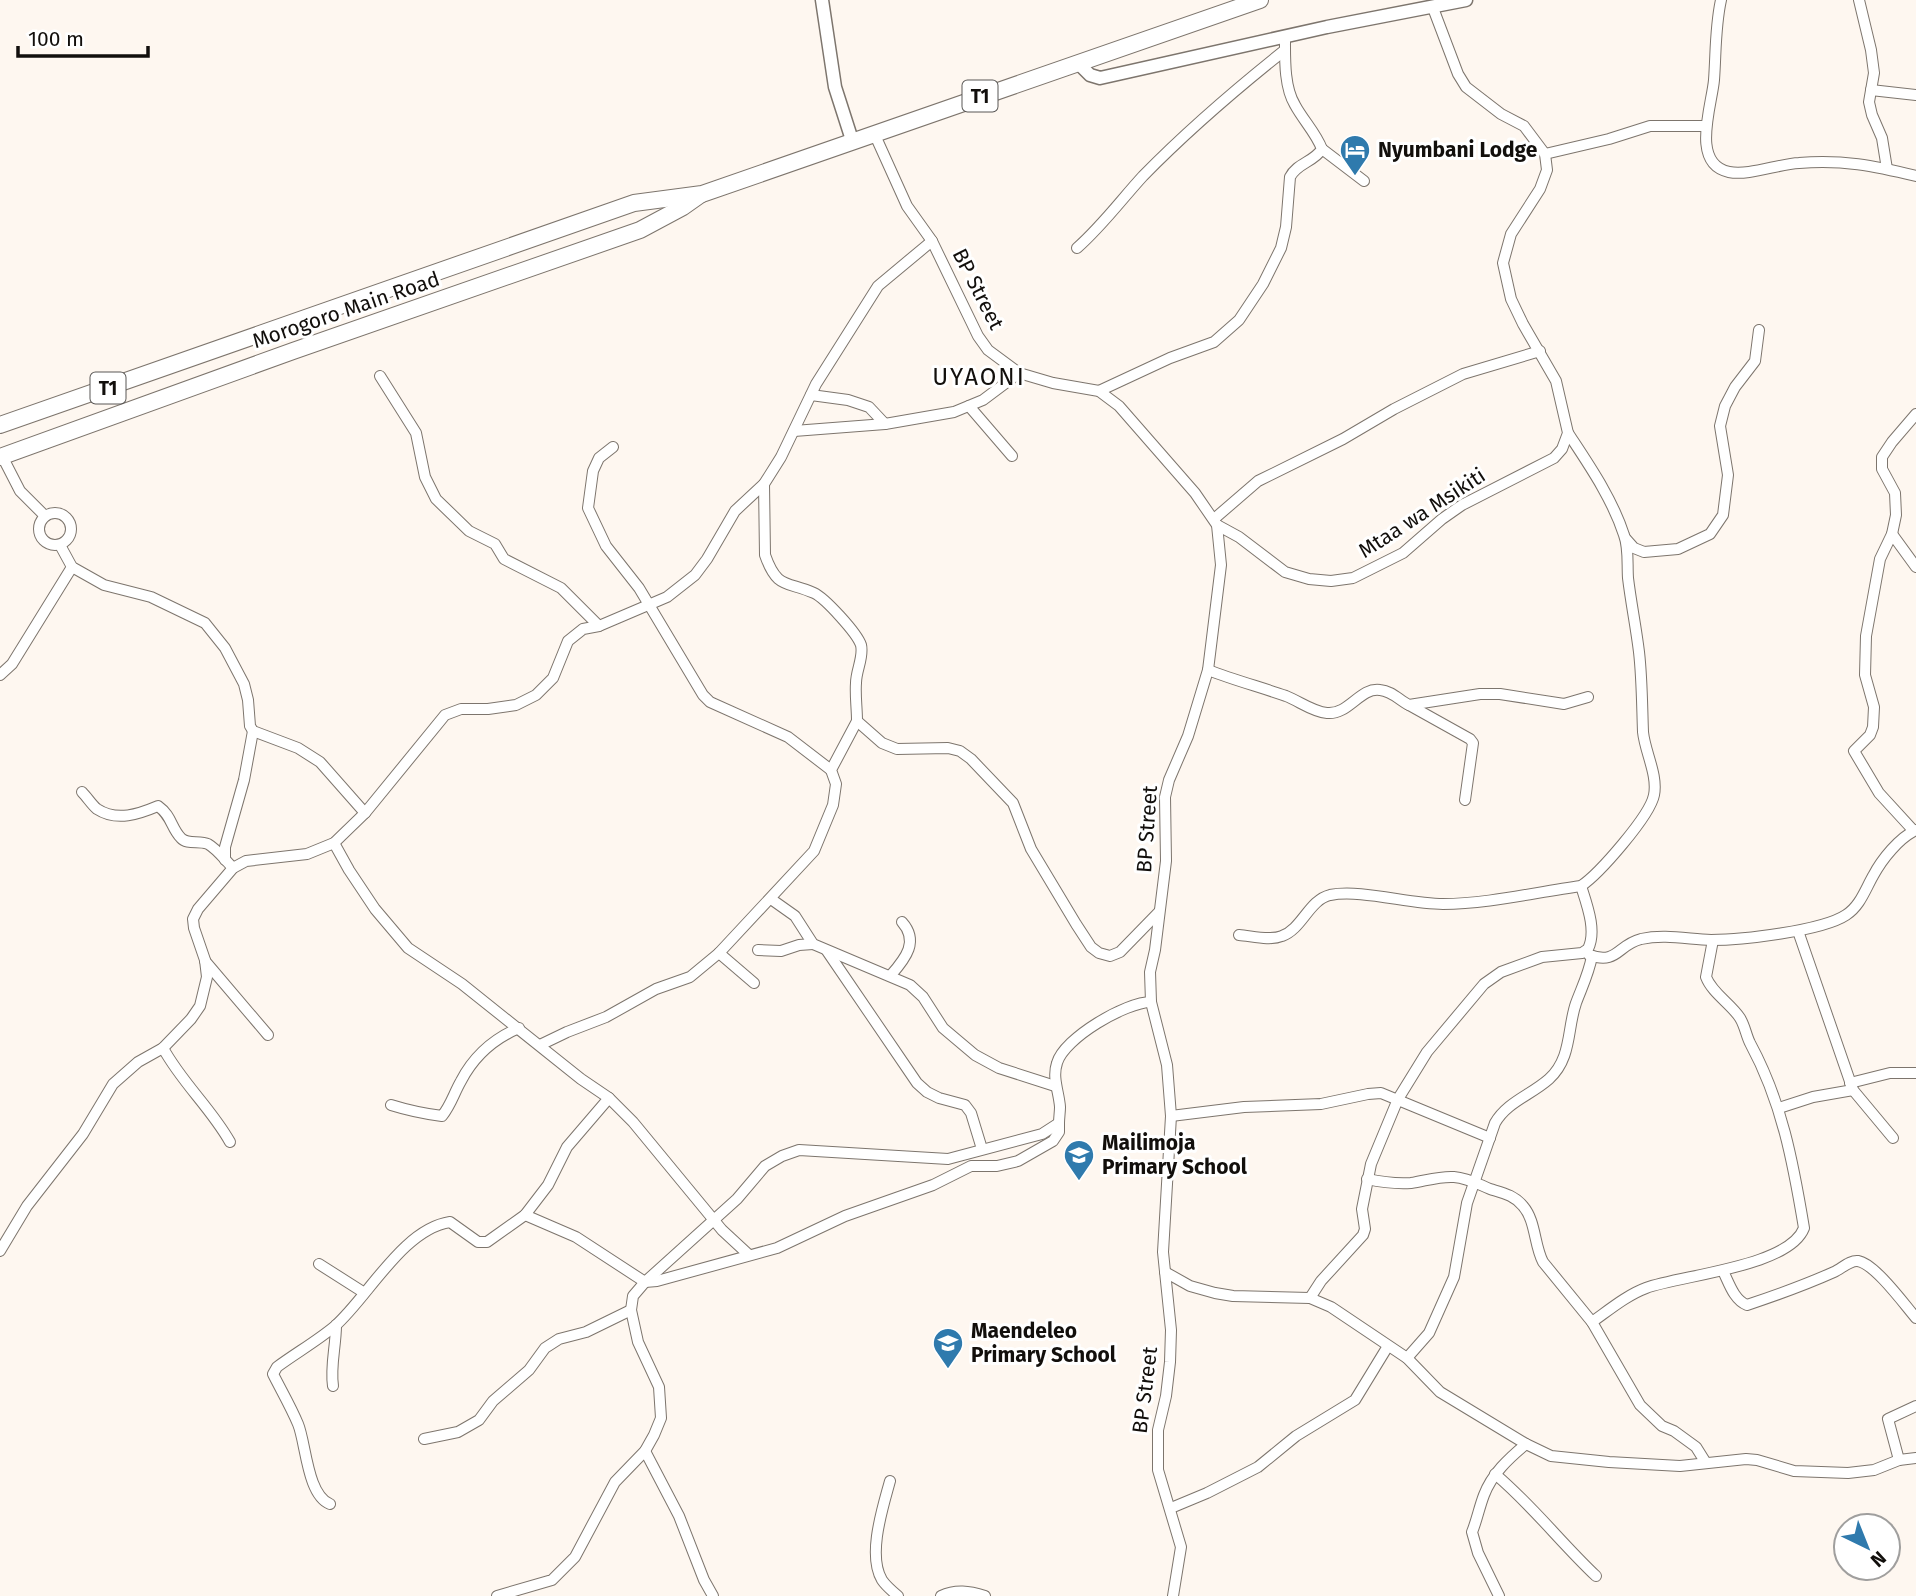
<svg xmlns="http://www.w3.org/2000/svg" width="1916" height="1596" font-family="'Fira Sans',sans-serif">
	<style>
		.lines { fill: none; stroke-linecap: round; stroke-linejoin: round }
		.minor-casing { stroke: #7d756d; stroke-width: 12 }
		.tertiary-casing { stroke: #7d756d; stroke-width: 15 }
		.trunk-casing { stroke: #7d756d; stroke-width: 18 }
		.minor { stroke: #fff; stroke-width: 10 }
		.tertiary { stroke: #fff; stroke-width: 12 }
		.trunk { stroke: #fff; stroke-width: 16 }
		.labels { text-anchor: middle; stroke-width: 6; stroke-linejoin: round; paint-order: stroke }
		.shield { fill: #fff; stroke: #595755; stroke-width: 2 }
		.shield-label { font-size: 19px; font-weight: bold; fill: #120f0c }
		.poi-label { font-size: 21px; font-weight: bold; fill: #120f0c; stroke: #fff; text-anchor: start }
		.street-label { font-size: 21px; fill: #120f0c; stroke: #fff }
		.quarter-label { font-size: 24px; letter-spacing: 2px; fill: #120f0c; stroke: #fff }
	</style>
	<rect width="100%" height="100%" fill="#fef7f0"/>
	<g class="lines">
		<g class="minor-casing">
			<g id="minor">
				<path d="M1721 0C1715 27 1716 53 1714 80 1712 105 1690 164 1729 172 1749 176 1778 164 1799 163 1841 159 1875 166 1916 176"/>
				<path d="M1859 0 1871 50 1874 73 1869 102 1872 115 1882 138 1887 169"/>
				<path d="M1871 90 1916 95"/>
				<path d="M874 133 907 206 932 241 978 336 988 350 1019 373 1053 383 1099 391 1119 406 1195 493 1217 525 1221 565 1208 670 1188 736 1169 780 1165 797 1166 861 1155 950 1150 972 1151 1002 1167 1065 1171 1116 1163 1252 1171 1330 1170 1362 1166 1396 1158 1430V1470L1181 1547 1173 1596"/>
				<path d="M1322 149 1364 181"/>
				<path d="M1545 154 1609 139 1650 126H1705"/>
				<path d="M1077 248C1102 226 1121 200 1143 176 1187 131 1236 89 1285 50"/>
				<path d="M380 376 416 433 425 477 436 499 469 531 495 544 504 559 561 588 599 626"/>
				<path d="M1099 391 1170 358 1214 342 1239 320 1263 284 1281 248 1286 227 1290 177C1297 163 1314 162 1322 149 1316 133 1303 120 1295 105 1284 87 1285 58 1285 38"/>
				<path d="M811 395 848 400 869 407 885 424"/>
				<path d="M969 406 1012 456"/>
				<path d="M794 431 885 424 954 412 983 400 1019 373"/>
				<path d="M613 447 599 458 593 471 588 508 606 546 639 588 703 695 710 702 788 737 831 770"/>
				<path d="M1 454 20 491 45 516"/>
				<path d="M764 484 765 555C777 589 786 581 814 593 825 598 857 633 861 645 864 657 856 670 856 683 855 695 857 708 857 721L882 743 897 749 948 748 960 751 971 759 1013 803 1031 849 1076 924 1091 947 1099 953 1110 956 1120 952 1159 912"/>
				<circle cx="55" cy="529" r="16"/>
				<path d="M1214 519 1258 481 1343 439 1394 409 1463 374 1540 351"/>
				<path d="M1217 525 1239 537 1285 572 1309 579 1331 581 1353 578 1403 553 1442 519 1462 505 1554 458 1562 449 1568 433 1556 381 1523 324 1511 299 1503 263 1511 234 1540 189 1547 170 1545 154 1524 126 1501 114 1466 87 1458 74 1433 8"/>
				<path d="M1892 534 1916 567"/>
				<path d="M1626 539 1634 548 1644 552 1678 549 1710 534 1723 515 1728 475 1720 426 1725 406 1735 387 1755 361 1759 330"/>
				<path d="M60 545 72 567 104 585 151 597 205 623 225 648 244 684 248 700 250 726 253 731 298 748 320 762 365 813"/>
				<path d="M1208 670C1234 680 1260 687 1286 696 1299 701 1313 712 1327 713 1349 715 1360 687 1380 690 1392 691 1399 700 1409 705L1480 694H1500L1564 704 1588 697"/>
				<path d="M0 675 12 664 72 567"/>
				<path d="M1409 705 1470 739 1473 743 1465 800"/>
				<path d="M82 792C87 797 92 805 97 809 117 822 139 814 158 806 172 816 171 828 181 838 187 845 200 840 208 844 217 849 226 861 233 868"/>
				<path d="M1913 830 1879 793 1854 751 1870 735 1873 727 1874 707 1865 675 1866 636 1880 559 1892 534 1896 515 1895 493 1882 469V457L1892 442 1916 414"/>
				<path d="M334 843 349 870 375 909 408 948 462 984 581 1079 609 1098 633 1122 722 1230 749 1255"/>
				<path d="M225 860V847L244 780 253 731"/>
				<path d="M771 899 795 916 813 944 910 985 923 997 943 1028 975 1055 999 1068 1055 1086"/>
				<path d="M1798 931 1853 1090 1893 1138"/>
				<path d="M1239 935C1252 936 1270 941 1282 936 1302 929 1309 900 1330 895 1361 889 1409 904 1443 904 1488 904 1536 892 1581 886 1599 874 1650 816 1654 795 1658 775 1645 752 1643 732 1642 705 1642 678 1639 652 1636 627 1631 603 1628 578 1627 564 1629 548 1624 535 1612 498 1589 465 1568 433"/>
				<path d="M758 950 781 951 799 945 813 944"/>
				<path d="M827 951 917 1083 927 1092 939 1098 965 1105 971 1113 982 1149"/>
				<path d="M719 953 754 983"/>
				<path d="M1589 955C1618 965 1617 945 1641 939 1664 934 1687 939 1711 940 1741 940 1822 931 1846 915 1860 906 1865 890 1873 876 1882 859 1899 838 1916 830"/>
				<path d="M205 961 268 1035"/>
				<path d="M891 975C906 958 919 941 902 922"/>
				<path d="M540 1045 567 1032 606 1017 656 989 690 977 719 953 814 851 833 805 836 784 831 770 857 721"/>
				<path d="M163 1048C182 1083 211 1108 230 1142"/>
				<path d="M1850 1083 1890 1073H1916"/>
				<path d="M391 1105C407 1110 426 1114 442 1116 451 1105 454 1093 461 1081 474 1056 493 1039 519 1028"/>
				<path d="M1779 1108 1813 1097 1853 1090"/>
				<path d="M1171 1116 1244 1107 1321 1104 1368 1094 1381 1093 1490 1138"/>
				<path d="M1367 1179C1381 1182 1396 1184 1411 1183 1425 1181 1439 1176 1454 1177 1468 1178 1478 1184 1490 1189 1503 1193 1514 1195 1523 1206 1536 1221 1534 1245 1543 1262L1592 1322 1640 1405 1662 1426 1674 1431 1696 1447 1706 1463"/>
				<path d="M525 1215 576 1237 645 1282 657 1281 777 1248 845 1216 933 1185 971 1166H997L1018 1161 1053 1141 1059 1132V1123"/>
				<path d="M0 1251 27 1206 83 1134 113 1084 138 1062 163 1048 191 1019 200 1006 207 977 205 960 194 928 193 919 198 909 233 868 246 861 307 854 334 843 365 813 445 715 461 709H488L516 705 536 695 553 678 568 641 583 629 599 626 667 597 695 575 707 559 735 511 764 484 781 457 816 384 878 286 932 241"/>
				<path d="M319 1264 363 1292"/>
				<path d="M1723 1271C1729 1283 1734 1300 1747 1305 1777 1295 1805 1285 1834 1272 1841 1269 1850 1260 1858 1261 1875 1264 1904 1304 1916 1318"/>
				<path d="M1165 1272 1190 1286 1215 1293 1233 1296 1310 1298 1331 1307 1407 1358 1440 1392 1526 1444 1551 1456 1609 1462 1680 1466 1746 1459 1757 1460 1794 1471 1848 1473 1874 1470 1899 1460 1916 1458"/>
				<path d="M1310 1298 1321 1281 1363 1235 1365 1229 1362 1209 1371 1164 1398 1099 1427 1052 1484 984 1501 972 1542 957 1582 953 1588 949C1597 931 1587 905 1581 886"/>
				<path d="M1592 1322C1609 1310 1627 1295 1646 1288 1681 1275 1789 1267 1804 1228 1793 1162 1782 1102 1750 1043 1746 1035 1745 1026 1740 1018 1731 1004 1712 993 1706 977L1713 940"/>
				<path d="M1407 1358 1429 1333 1454 1277 1467 1203 1495 1123C1507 1102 1531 1095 1549 1079 1572 1058 1567 1029 1576 1003 1582 987 1589 973 1592 956"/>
				<path d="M333 1386C330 1366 336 1346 336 1325"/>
				<path d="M424 1439 458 1432 479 1420 493 1401 529 1370 545 1348 559 1339 586 1332 631 1310"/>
				<path d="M645 1451 679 1516 704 1580 713 1596"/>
				<path d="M1899 1460 1888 1419 1916 1406"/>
				<path d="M1495 1474C1532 1505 1561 1543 1596 1576"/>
				<path d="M890 1481C883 1507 867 1555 882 1580 886 1586 892 1591 898 1596"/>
				<path d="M330 1504C307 1495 306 1443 298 1424 291 1407 281 1390 273 1374L277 1367C296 1353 317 1341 335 1326 368 1297 403 1229 450 1222L478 1242H487L525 1215 548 1185 567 1147 609 1098"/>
				<path d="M1171 1508 1207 1493 1258 1467 1296 1436 1355 1400 1388 1346"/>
				<path d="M497 1596 552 1580 575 1557 615 1482 645 1451 654 1435 661 1418 659 1387 638 1342 631 1310 633 1296 645 1282 737 1199 765 1166 782 1156 799 1150 948 1159 1042 1134 1059 1123C1059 1118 1060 1112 1060 1107 1059 1092 1052 1078 1057 1063 1064 1038 1126 1002 1151 1002"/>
				<path d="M941 1596C956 1589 969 1591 985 1596"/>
				<path d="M1499 1596 1478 1553 1472 1532C1477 1520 1479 1508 1484 1495 1492 1474 1508 1459 1526 1444"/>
			</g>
		</g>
		<g class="tertiary-casing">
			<g id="tertiary">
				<path d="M822 0 835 87 852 140"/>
				<path d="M1078 63 1090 75 1100 78 1327 27 1466 0"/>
			</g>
		</g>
		<g class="trunk-casing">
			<g id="trunk">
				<path d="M0 425 634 203 702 194 1260 0"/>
				<path d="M0 457 293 351 640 230 683 207 700 195"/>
			</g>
		</g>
		<use href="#minor" class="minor"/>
		<use href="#tertiary" class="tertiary"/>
		<use href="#trunk" class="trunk"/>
	</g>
	<defs>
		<g id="hotel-pin" transform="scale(1.575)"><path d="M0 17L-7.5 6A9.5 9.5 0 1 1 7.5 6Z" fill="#2f7aad" stroke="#fff"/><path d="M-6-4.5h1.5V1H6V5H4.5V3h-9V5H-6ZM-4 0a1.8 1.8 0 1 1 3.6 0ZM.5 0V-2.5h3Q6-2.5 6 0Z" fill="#fff"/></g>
		<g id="school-pin" transform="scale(1.575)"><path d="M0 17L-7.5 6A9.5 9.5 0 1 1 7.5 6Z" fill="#2f7aad" stroke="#fff"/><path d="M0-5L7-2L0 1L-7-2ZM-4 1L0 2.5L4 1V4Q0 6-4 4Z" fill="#fff"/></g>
	</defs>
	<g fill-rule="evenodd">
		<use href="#hotel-pin" x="1355" y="150"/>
		<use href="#school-pin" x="1079" y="1155"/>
		<use href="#school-pin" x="948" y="1343"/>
	</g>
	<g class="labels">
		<g class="shield">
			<rect x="962.5" y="80.5" width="35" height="31" rx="5"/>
			<rect x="90.5" y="372.5" width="35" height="31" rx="5"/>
		</g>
		<g class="shield-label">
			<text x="980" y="103">T1</text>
			<text x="108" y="395">T1</text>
		</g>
		<g class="poi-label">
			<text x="1378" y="157">Nyumbani Lodge</text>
			<text x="1102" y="1150">Mailimoja<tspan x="1102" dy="24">Primary School</tspan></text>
			<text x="971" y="1338">Maendeleo<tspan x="971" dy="24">Primary School</tspan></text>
		</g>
		<g class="street-label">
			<text transform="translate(978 289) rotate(63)" y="7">BP Street</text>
			<text transform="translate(346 310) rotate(-19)" y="7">Morogoro Main Road</text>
			<text transform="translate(1422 513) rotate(-33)" y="7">Mtaa wa Msikiti</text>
			<text transform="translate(1147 829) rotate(-86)" y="7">BP Street</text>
			<text transform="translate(1145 1390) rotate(-83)" y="7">BP Street</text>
		</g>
		<g class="quarter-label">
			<text x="979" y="385">UYAONI</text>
		</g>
	</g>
	<g transform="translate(1867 1547) rotate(137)"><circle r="33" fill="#ffffff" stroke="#a09f9e" stroke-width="2"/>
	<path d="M0-5L12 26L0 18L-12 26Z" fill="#2f7aad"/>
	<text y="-10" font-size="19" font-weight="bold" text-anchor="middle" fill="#120f0c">N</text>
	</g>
	<path d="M18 46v10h130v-10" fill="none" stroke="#120f0c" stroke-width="3.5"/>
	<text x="28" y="46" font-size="21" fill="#120f0c" stroke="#ffffff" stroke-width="5" paint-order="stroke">100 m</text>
</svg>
